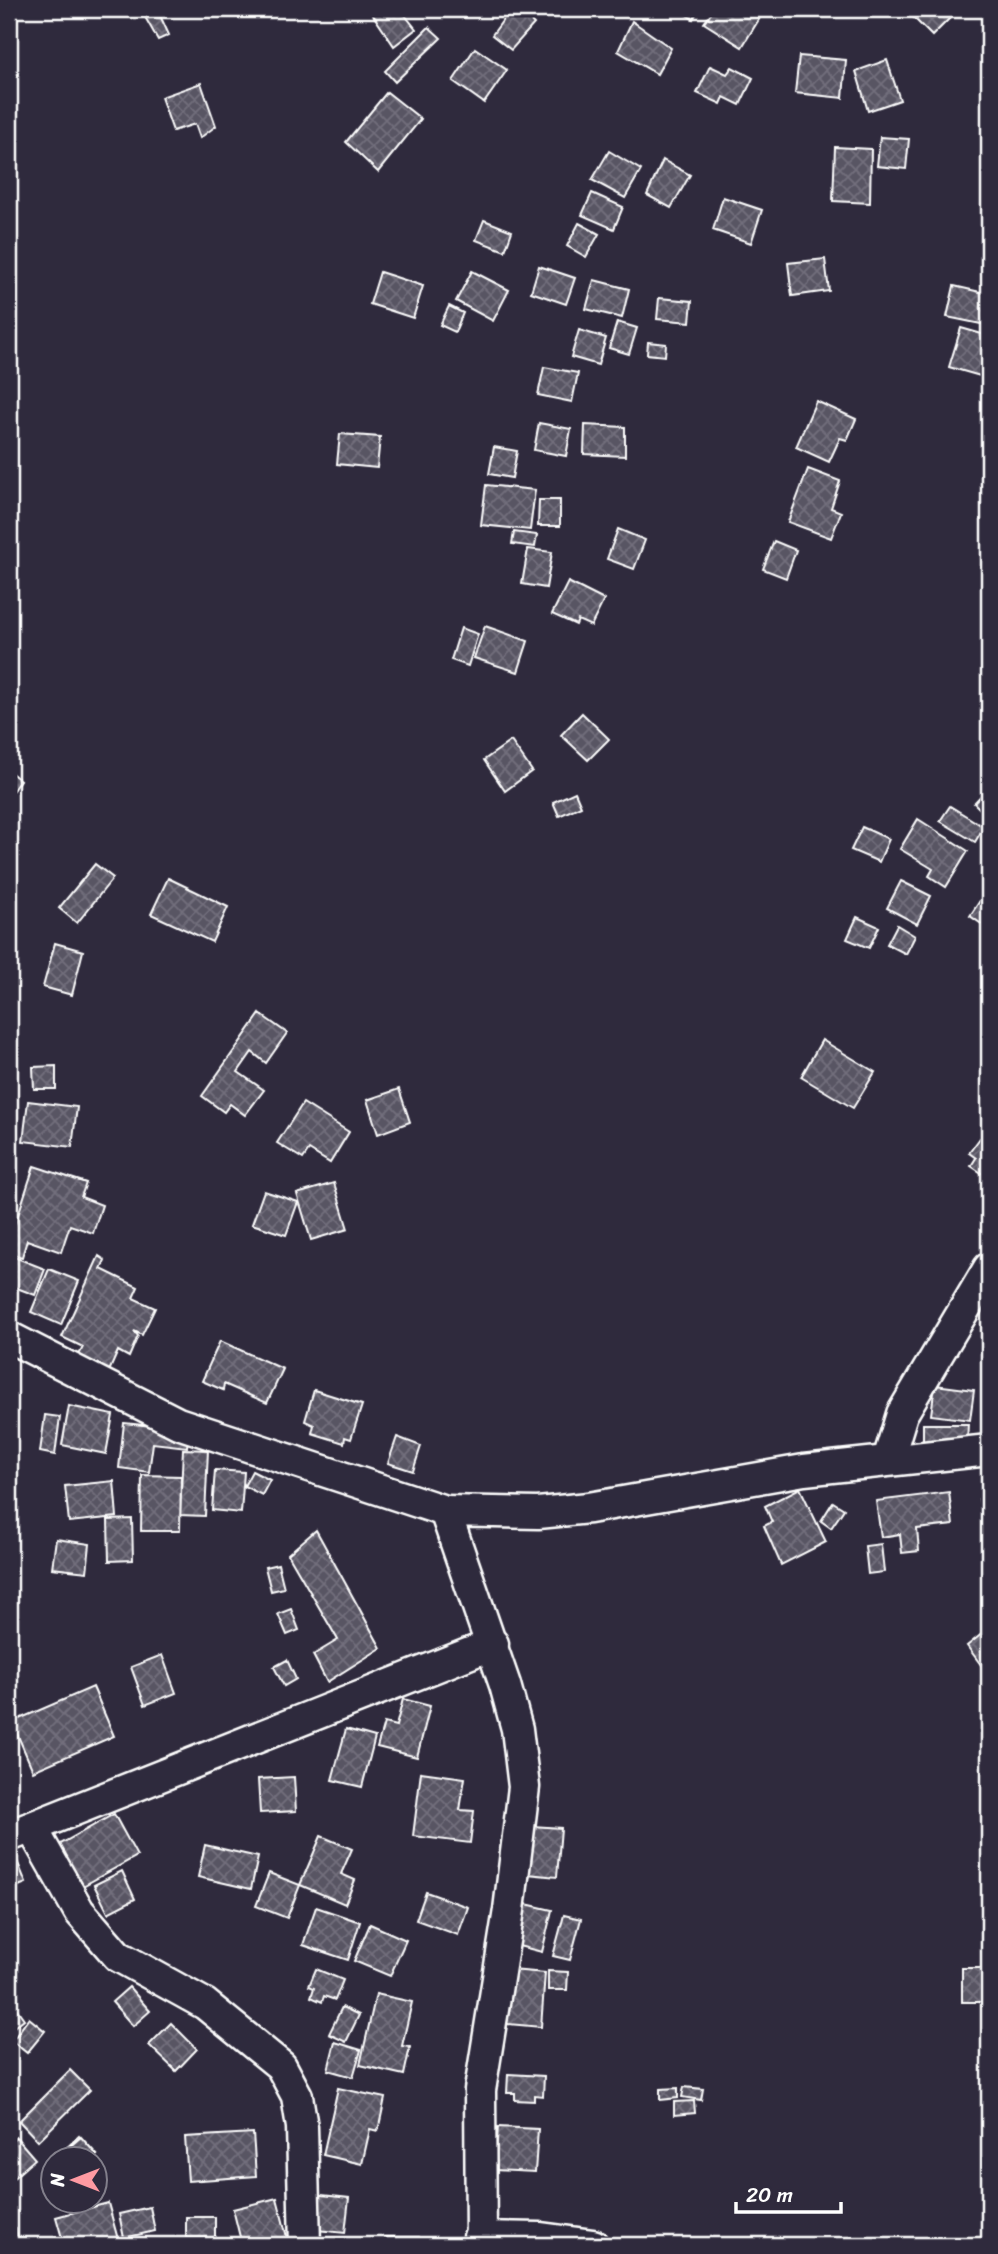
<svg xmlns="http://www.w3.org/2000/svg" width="998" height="2254" font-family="Sriracha,sans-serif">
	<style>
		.building { fill: url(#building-cross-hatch); stroke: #fff; stroke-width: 2 }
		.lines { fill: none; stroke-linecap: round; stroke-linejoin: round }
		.street-casing { stroke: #fff; stroke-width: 35 }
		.street { stroke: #2f2a3d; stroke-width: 30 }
	</style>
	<defs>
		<pattern id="building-cross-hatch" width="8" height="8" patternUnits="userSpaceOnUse" patternTransform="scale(1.75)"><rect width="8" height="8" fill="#595564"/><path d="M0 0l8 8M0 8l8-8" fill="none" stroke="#726e7b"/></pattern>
	</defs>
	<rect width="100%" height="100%" fill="#2f2a3d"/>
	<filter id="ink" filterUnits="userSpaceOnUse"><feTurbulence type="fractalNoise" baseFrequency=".0143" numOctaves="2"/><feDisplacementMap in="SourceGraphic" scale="14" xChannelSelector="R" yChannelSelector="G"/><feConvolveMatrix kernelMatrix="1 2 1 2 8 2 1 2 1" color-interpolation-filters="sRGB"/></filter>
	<g filter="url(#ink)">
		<g class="building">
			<path d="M157 9 169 35 158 40 141 10Z"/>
			<path d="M375 9H400L416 29 394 46 371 12Z"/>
			<path d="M511 9H518L534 24 511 50 492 35Z"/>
			<path d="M677 9H699L693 19Z"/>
			<path d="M714 9H750L761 16 742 47 704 23Z"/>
			<path d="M905 9H956L958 10 932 36Z"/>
			<path d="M632 21 671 48 657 74 618 51Z"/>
			<path d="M429 27 441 38 395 82 385 71Z"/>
			<path d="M475 48 507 70 484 103 453 81Z"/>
			<path d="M799 56 846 60 843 98 795 93Z"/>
			<path d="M887 60 900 100 868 111 856 71Z"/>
			<path d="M710 66 727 74 732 67 753 78 740 105 724 97 721 104 697 93Z"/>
			<path d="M201 83 216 126 200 138 195 124 173 131 161 97Z"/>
			<path d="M387 92 421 119 378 172 346 142Z"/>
			<path d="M880 137 909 139 906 169 877 166Z"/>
			<path d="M835 147 871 149 870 203 833 201Z"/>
			<path d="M609 151 641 170 625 198 592 180Z"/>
			<path d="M663 160 690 175 671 208 647 195Z"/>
			<path d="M592 193 623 207 614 229 582 215Z"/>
			<path d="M723 197 762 210 751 243 713 230Z"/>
			<path d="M484 220 512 231 505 251 476 240Z"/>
			<path d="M579 223 599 234 586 257 567 246Z"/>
			<path d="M825 259 829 291 792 296 788 263Z"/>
			<path d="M539 266 575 278 566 304 531 292Z"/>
			<path d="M472 271 509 290 493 321 456 301Z"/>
			<path d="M380 272 423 286 413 318 370 304Z"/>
			<path d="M594 280 629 289 622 318 586 309Z"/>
			<path d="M954 286 989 294 986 325 947 317Z"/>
			<path d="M659 298 692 301 690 322 657 319Z"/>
			<path d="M449 306 463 313 455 332 440 325Z"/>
			<path d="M617 322 637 328 629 354 609 348Z"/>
			<path d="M961 328 989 336 987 378 949 367Z"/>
			<path d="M579 330 606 338 598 365 571 357Z"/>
			<path d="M648 342 666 344 665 356 647 354Z"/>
			<path d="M544 367 578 373 572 402 538 395Z"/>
			<path d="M816 401 856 419 847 440 840 438 829 462 796 447Z"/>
			<path d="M539 423 571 429 566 456 534 450Z"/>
			<path d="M585 425 625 427V456L584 454Z"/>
			<path d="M340 434 380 437 377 468 337 464Z"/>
			<path d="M494 447 517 451 512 478 489 474Z"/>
			<path d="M808 469 840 481 831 508 841 512 831 538 788 522Z"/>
			<path d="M486 485 535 490 530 530 481 525Z"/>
			<path d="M539 500H560V526H538Z"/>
			<path d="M618 529 645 540 634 569 607 559Z"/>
			<path d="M514 532 537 535 535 547 512 544Z"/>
			<path d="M774 541 796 550 786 578 763 569Z"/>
			<path d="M528 549 552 552 546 588 522 584Z"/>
			<path d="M568 582 604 600 591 626 578 620 576 625 552 614Z"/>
			<path d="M485 626 528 641 518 672 474 658Z"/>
			<path d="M461 628 478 634 468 666 451 660Z"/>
			<path d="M582 713 609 739 588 760 561 735Z"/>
			<path d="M511 741 532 771 505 791 484 760Z"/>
			<path d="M9 771 20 780 9 796Z"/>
			<path d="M989 787V818L974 803Z"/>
			<path d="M575 792 581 806 559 816 553 802Z"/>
			<path d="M950 806 984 827 975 842 940 821Z"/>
			<path d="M918 819 968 851 946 887 929 876 933 869 900 849Z"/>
			<path d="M862 827 889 839 879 862 851 850Z"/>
			<path d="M95 864 113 878 77 923 59 908Z"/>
			<path d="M168 878 228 907 212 942 151 914Z"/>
			<path d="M901 881 931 896 917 924 887 908Z"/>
			<path d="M985 893 989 896V929L970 916Z"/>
			<path d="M857 917 879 927 869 948 847 939Z"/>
			<path d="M897 925 915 936 906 954 887 944Z"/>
			<path d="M55 943 83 951 72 995 43 987Z"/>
			<path d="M260 1014 287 1033 266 1063 252 1052 238 1072 264 1090 245 1115 230 1104 224 1112 202 1096Z"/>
			<path d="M822 1040 875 1072 853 1108 801 1077Z"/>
			<path d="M56 1066V1089H34L33 1067Z"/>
			<path d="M399 1089 410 1122 378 1134 367 1100Z"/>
			<path d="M28 1101 77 1107 72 1147 23 1141Z"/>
			<path d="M303 1103 349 1132 330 1163 309 1150 303 1159 277 1143Z"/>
			<path d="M989 1136V1178L971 1166 976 1158 969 1153 980 1138 986 1142Z"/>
			<path d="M34 1166 86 1183 81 1197 102 1205 93 1233 70 1225 61 1252 27 1240 22 1257 9 1253V1243Z"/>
			<path d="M334 1183 348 1229 311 1240 297 1194Z"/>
			<path d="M264 1191 298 1202 286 1235 252 1224Z"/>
			<path d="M9 1255 45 1269 35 1295 9 1285Z"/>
			<path d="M99 1256 105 1260 101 1269 138 1287 133 1298 155 1308 142 1335 134 1331 138 1336 129 1357 118 1351 107 1376 76 1361 83 1347 62 1337Z"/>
			<path d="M49 1269 79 1281 61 1325 31 1312Z"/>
			<path d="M220 1341 283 1369 267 1403 224 1384 223 1390 202 1381Z"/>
			<path d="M935 1385 974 1390 970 1420 931 1415Z"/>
			<path d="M314 1390 362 1405 351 1439 345 1437 344 1443 312 1433 314 1425 305 1421Z"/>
			<path d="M69 1406 113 1415 106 1454 62 1445Z"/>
			<path d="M45 1415 60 1417 55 1455 40 1452Z"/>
			<path d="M124 1423 189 1430 187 1447 153 1443 149 1472 119 1468Z"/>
			<path d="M923 1424H968L967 1441H923Z"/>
			<path d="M397 1437 421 1446 413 1471 388 1463Z"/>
			<path d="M183 1449 208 1450 205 1516 180 1515Z"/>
			<path d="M215 1470 244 1472 241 1513 212 1510Z"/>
			<path d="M252 1471 270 1480 262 1495 244 1486Z"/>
			<path d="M142 1475 181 1476 180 1531H141Z"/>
			<path d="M114 1481 117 1517 69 1522 65 1486Z"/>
			<path d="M800 1488 826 1542 781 1565 764 1526 772 1522 765 1506Z"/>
			<path d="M949 1492 953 1525 917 1529 919 1551 902 1553 900 1534 881 1537 876 1501Z"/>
			<path d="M989 1497V1550L979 1499Z"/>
			<path d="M833 1502 844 1509 831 1528 821 1521Z"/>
			<path d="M132 1519 133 1560 109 1561 108 1520Z"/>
			<path d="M316 1530 381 1648 327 1682 313 1655 338 1640 288 1554Z"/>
			<path d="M56 1539 90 1544 87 1572 52 1568Z"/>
			<path d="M881 1544 884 1572 868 1574 865 1546Z"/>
			<path d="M278 1564 284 1588 271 1591 265 1567Z"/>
			<path d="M291 1609 299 1630 287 1635 278 1614Z"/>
			<path d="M989 1628V1672L987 1673 967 1646Z"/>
			<path d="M162 1655 176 1693 145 1705 131 1667Z"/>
			<path d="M287 1660 296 1679 284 1686 274 1667Z"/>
			<path d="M93 1687 114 1736 33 1771 12 1722Z"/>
			<path d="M403 1699 430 1706 417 1757 377 1747 384 1723 396 1726Z"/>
			<path d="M346 1729 375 1737 362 1787 332 1780Z"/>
			<path d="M421 1772 465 1778 460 1810 474 1811 470 1843 413 1836Z"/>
			<path d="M294 1777 296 1811 260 1813 258 1779Z"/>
			<path d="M114 1814 137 1856 81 1887 59 1845Z"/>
			<path d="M532 1826 561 1828 557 1877 528 1874Z"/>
			<path d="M321 1836 352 1849 341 1874 355 1880 345 1904 300 1885Z"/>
			<path d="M205 1845 258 1857 251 1889 198 1877Z"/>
			<path d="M11 1846 26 1883 9 1890V1847Z"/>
			<path d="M122 1871 135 1899 108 1913 94 1885Z"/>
			<path d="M269 1873 300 1885 287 1918 256 1906Z"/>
			<path d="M426 1892 468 1907 458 1935 416 1920Z"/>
			<path d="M517 1902 552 1910 542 1952 507 1943Z"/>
			<path d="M316 1907 360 1922 348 1960 303 1945Z"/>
			<path d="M564 1915 581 1919 570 1960 553 1956Z"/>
			<path d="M370 1924 406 1940 390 1976 354 1961Z"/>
			<path d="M982 1924H989V1959V1953H982Z"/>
			<rect x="962" y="1968" width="27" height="34"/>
			<path d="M316 1969 343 1980 335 2000 324 1996 322 2002 311 1997 314 1988 309 1986Z"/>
			<path d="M500 1969 545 1973 541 2027 496 2023Z"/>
			<path d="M548 1971 568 1972 567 1990H548Z"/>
			<path d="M129 1987 150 2011 133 2026 112 2002Z"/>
			<path d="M376 1994 412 2002 402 2046 410 2047 404 2075 360 2065Z"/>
			<path d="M9 1998 24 2019 9 2031Z"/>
			<path d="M342 2007 359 2015 346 2042 329 2034Z"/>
			<path d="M29 2018 45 2031 27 2053 12 2041Z"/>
			<path d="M171 2023 197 2049 176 2071 149 2045Z"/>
			<path d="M335 2042 361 2050 353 2077 328 2070Z"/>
			<path d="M70 2070 90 2090 38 2141 19 2121Z"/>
			<path d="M508 2074 544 2076 543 2096 534 2095V2101L515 2100V2093H507Z"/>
			<path d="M684 2087 703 2089 701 2100 682 2097Z"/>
			<path d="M338 2088 385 2098 378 2131 370 2129 362 2164 323 2155Z"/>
			<path d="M678 2088V2098L660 2100V2089Z"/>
			<path d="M694 2101 695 2113 674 2115V2102Z"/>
			<path d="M498 2127 538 2129 535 2172 495 2170Z"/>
			<path d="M253 2133 256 2176 188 2181 185 2137Z"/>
			<path d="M79 2136 97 2155 91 2160H64L59 2155Z"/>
			<path d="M16 2137 35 2159 9 2182V2143Z"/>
			<path d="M81 2137 97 2155 92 2160H66L61 2154Z"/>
			<path d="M312 2194 349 2198 345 2233 308 2229Z"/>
			<path d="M277 2198 288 2241 271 2245H242L233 2209Z"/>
			<path d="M108 2203 119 2243 64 2245 56 2217Z"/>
			<path d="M150 2207 155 2231 124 2238 119 2214Z"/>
			<rect x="186" y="2217" width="29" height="21"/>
			<path d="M16 2228 19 2245H9V2230Z"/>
			<rect x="385" y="2237" width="34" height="8"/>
		</g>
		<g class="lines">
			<g class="street-casing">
				<g id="street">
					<path d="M9 1337 178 1423 445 1511"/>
					<path d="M888 1460 902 1414 989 1268"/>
					<path d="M32 1828 79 1911 118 1956 205 2004 281 2066 297 2096 302 2127 305 2245"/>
					<path d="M9 1836 493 1644"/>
					<path d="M479 2237 541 2238 593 2245"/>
					<path d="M481 2245 480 2090 509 1910 524 1787 517 1729 505 1685 445 1511 538 1513 589 1508 804 1470 989 1450"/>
				</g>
			</g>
			<use href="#street" class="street"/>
		</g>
	</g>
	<rect width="998" height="2254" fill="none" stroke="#2f2a3d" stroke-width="35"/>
	<rect x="18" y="18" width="963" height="2219" fill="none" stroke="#fff" stroke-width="2.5" filter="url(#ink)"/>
	<g transform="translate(74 2180) rotate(270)"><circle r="33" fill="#2f2a3d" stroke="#827f8b" stroke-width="2"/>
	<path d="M0-5L12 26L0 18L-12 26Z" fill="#ff9aa2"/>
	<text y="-10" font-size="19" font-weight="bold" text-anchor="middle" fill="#ffffff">N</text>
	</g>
	<path d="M736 2202v10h105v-10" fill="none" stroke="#ffffff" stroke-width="3.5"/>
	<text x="746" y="2202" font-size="21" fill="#ffffff" stroke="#2f2a3d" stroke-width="5" paint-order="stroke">20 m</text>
</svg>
